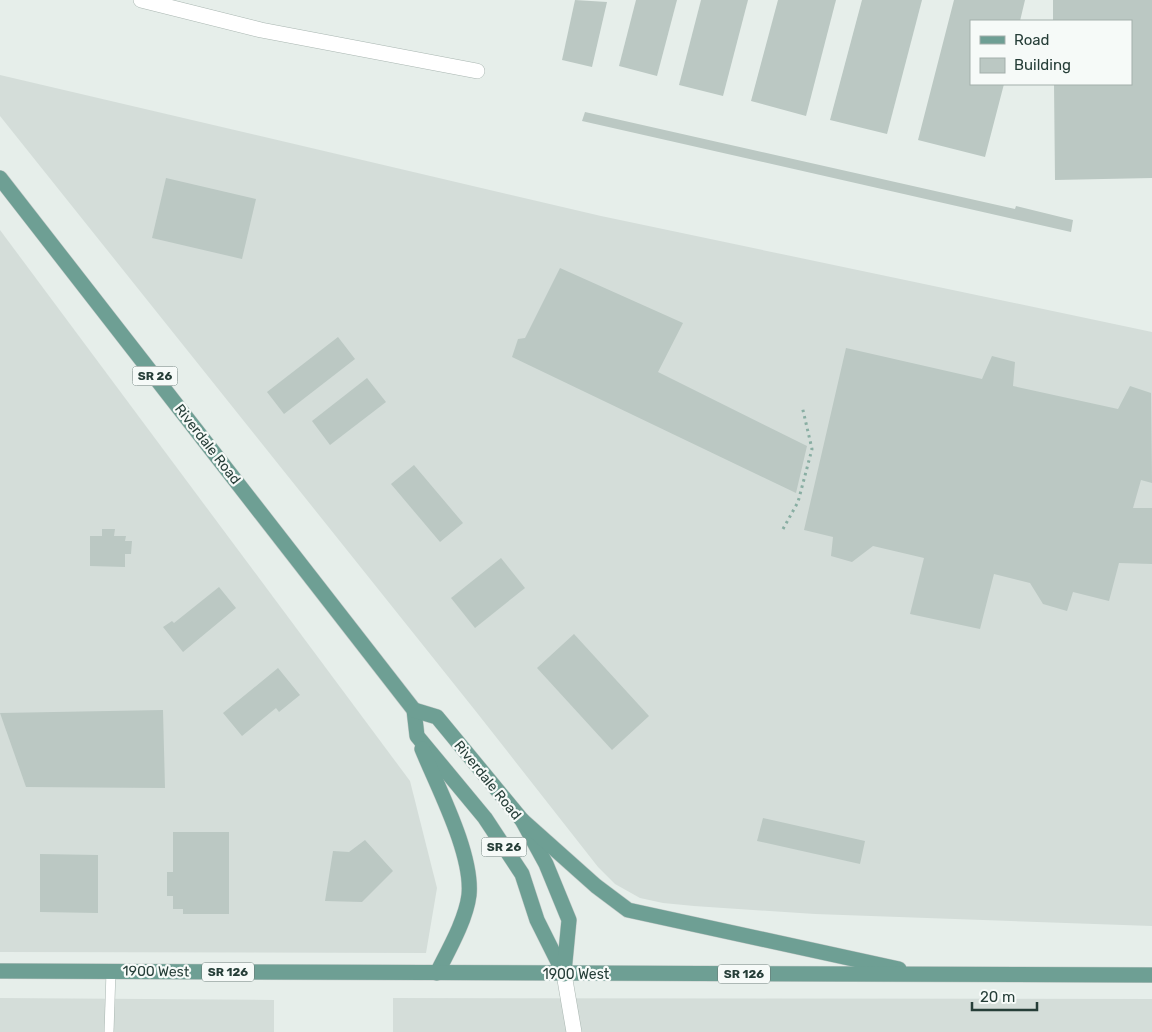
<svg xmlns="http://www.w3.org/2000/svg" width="1152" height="1032" font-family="Rubik,sans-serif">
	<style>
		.built { fill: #d4ddd9 }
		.building { fill: #bbc8c3 }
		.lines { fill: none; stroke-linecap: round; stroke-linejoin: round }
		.service-casing { stroke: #a9b6b1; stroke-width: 10 }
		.minor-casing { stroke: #a9b6b1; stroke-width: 16 }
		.primary-casing { stroke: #c2c9c7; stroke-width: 16 }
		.path { stroke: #89aea3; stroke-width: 3; stroke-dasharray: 2.5 4; stroke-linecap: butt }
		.service { stroke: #fff; stroke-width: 9 }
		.minor { stroke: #fff; stroke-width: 15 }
		.primary { stroke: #6e9f94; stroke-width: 15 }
		.labels { text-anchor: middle; stroke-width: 4.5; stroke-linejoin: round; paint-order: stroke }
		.shield { fill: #f6faf8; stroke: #647672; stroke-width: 1 }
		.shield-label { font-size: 12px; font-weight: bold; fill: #263e38 }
		.street-label { font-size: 14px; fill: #263e38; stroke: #f6faf8 }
	</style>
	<rect width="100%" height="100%" fill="#e6eeea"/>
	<g class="built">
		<path d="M0 75 601 216 1152 332V926L815 914 694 906 663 903 640 898 615 884 598 867 474 709 0 116Z"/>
		<path d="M0 230 410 781 437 888 426 953 0 952Z"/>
		<path d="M0 998 274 1000V1032H0Z"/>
		<path d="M393 998 1152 999V1032H393Z"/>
	</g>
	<g class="building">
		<path d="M575 0 607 2 592 67 562 60Z"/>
		<path d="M636 0H677L657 76 619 66Z"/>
		<path d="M701 0H748L723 96 679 85Z"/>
		<path d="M778 0H836L806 116 751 101Z"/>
		<path d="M862 0H922L887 134 830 120Z"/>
		<path d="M954 0H1025L1020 21H971V84H1004L985 157 918 140Z"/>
		<path d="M1053 0H1152V178L1055 180 1054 84H1131V21H1053Z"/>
		<path d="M585 112 1015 209 1016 206 1073 220 1071 232 582 121Z"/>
		<path d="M166 178 256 199 242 259 152 238Z"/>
		<path d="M560 268 683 323 658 372 807 446 796 493 512 357 518 339 525 338Z"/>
		<path d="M338 337 355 359 284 414 267 392Z"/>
		<path d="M846 348 982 379 992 356 1015 362 1013 386 1118 409 1130 386 1151 393 1152 483 1141 480 1133 508H1152V564L1119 563 1109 601 1073 592 1067 611 1043 604 1030 583 994 574 980 629 910 614 924 558 873 546 852 562 831 556 833 537 804 530Z"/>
		<path d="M367 378 386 402 330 445 312 421Z"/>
		<path d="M414 465 463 523 440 542 391 484Z"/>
		<path d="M102 529H115L114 536H126L125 541H132L131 554H125V567L90 566V536H102Z"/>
		<path d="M501 558 525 588 475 628 451 598Z"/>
		<path d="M219 587 236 608 183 652 163 627 172 621 174 623Z"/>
		<path d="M574 634 649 716 612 750 537 668Z"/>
		<path d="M278 668 300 695 279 712 276 708 242 736 223 713Z"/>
		<path d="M163 710 165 788 26 787 0 713Z"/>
		<path d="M763 818 865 841 860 864 757 841Z"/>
		<path d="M173 832H229V914H183V909H173V896H167V872H173Z"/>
		<path d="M365 840 393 871 362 902 325 901 333 851 349 852Z"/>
		<path d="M40 854 98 855V913L40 912Z"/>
	</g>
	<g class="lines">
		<g class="service-casing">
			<path id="service" d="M109 1032 111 971"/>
		</g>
		<g class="minor-casing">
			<g id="minor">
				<path d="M141 0 261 30 477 71"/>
				<path d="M564 974 574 1032"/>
			</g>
		</g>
		<g class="primary-casing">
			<g id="primary">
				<path d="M0 178 414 710 417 736 485 818 522 874 537 920 564 974"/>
				<path d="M414 710 437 717 522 820 546 864 569 920 564 972"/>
				<path d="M422 749C438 788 473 854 469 895 466 920 448 951 437 973"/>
				<path d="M522 820 596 886 628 910 899 969"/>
				<path d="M0 971 1152 975"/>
			</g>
		</g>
		<path class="path" d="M783 529 798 502 812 449 802 406"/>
		<use href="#service" class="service"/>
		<use href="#minor" class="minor"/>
		<use href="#primary" class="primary"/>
	</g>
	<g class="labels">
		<g class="shield">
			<rect x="132.5" y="366.5" width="45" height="19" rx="4"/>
			<rect x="481.5" y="837.5" width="45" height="19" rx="4"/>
			<rect x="202" y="962.5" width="52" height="19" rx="4"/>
			<rect x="718" y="964.5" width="52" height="19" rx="4"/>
		</g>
		<g class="shield-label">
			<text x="155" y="380">SR 26</text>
			<text x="504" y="851">SR 26</text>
			<text x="228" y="976">SR 126</text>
			<text x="744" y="978">SR 126</text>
		</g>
		<g class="street-label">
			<text transform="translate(208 444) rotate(52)" y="5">Riverdale Road</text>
			<text transform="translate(488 780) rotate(51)" y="5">Riverdale Road</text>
			<text transform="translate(156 971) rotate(1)" y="5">1900 West</text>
			<text x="576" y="979">1900 West</text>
		</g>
	</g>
	<rect x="970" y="20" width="162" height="65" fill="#f6faf8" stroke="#a3afab"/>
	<rect x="980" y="36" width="25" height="8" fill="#6e9f94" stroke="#a3afab"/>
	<text x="1014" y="45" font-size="15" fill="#263e38">Road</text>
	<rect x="980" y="58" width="25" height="15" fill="#bbc8c3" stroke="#a3afab"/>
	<text x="1014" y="70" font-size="15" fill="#263e38">Building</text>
	<path d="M972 1002v8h65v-8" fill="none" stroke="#263e38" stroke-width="2.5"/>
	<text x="980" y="1002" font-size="15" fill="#263e38" stroke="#f6faf8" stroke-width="4" paint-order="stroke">20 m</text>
</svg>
